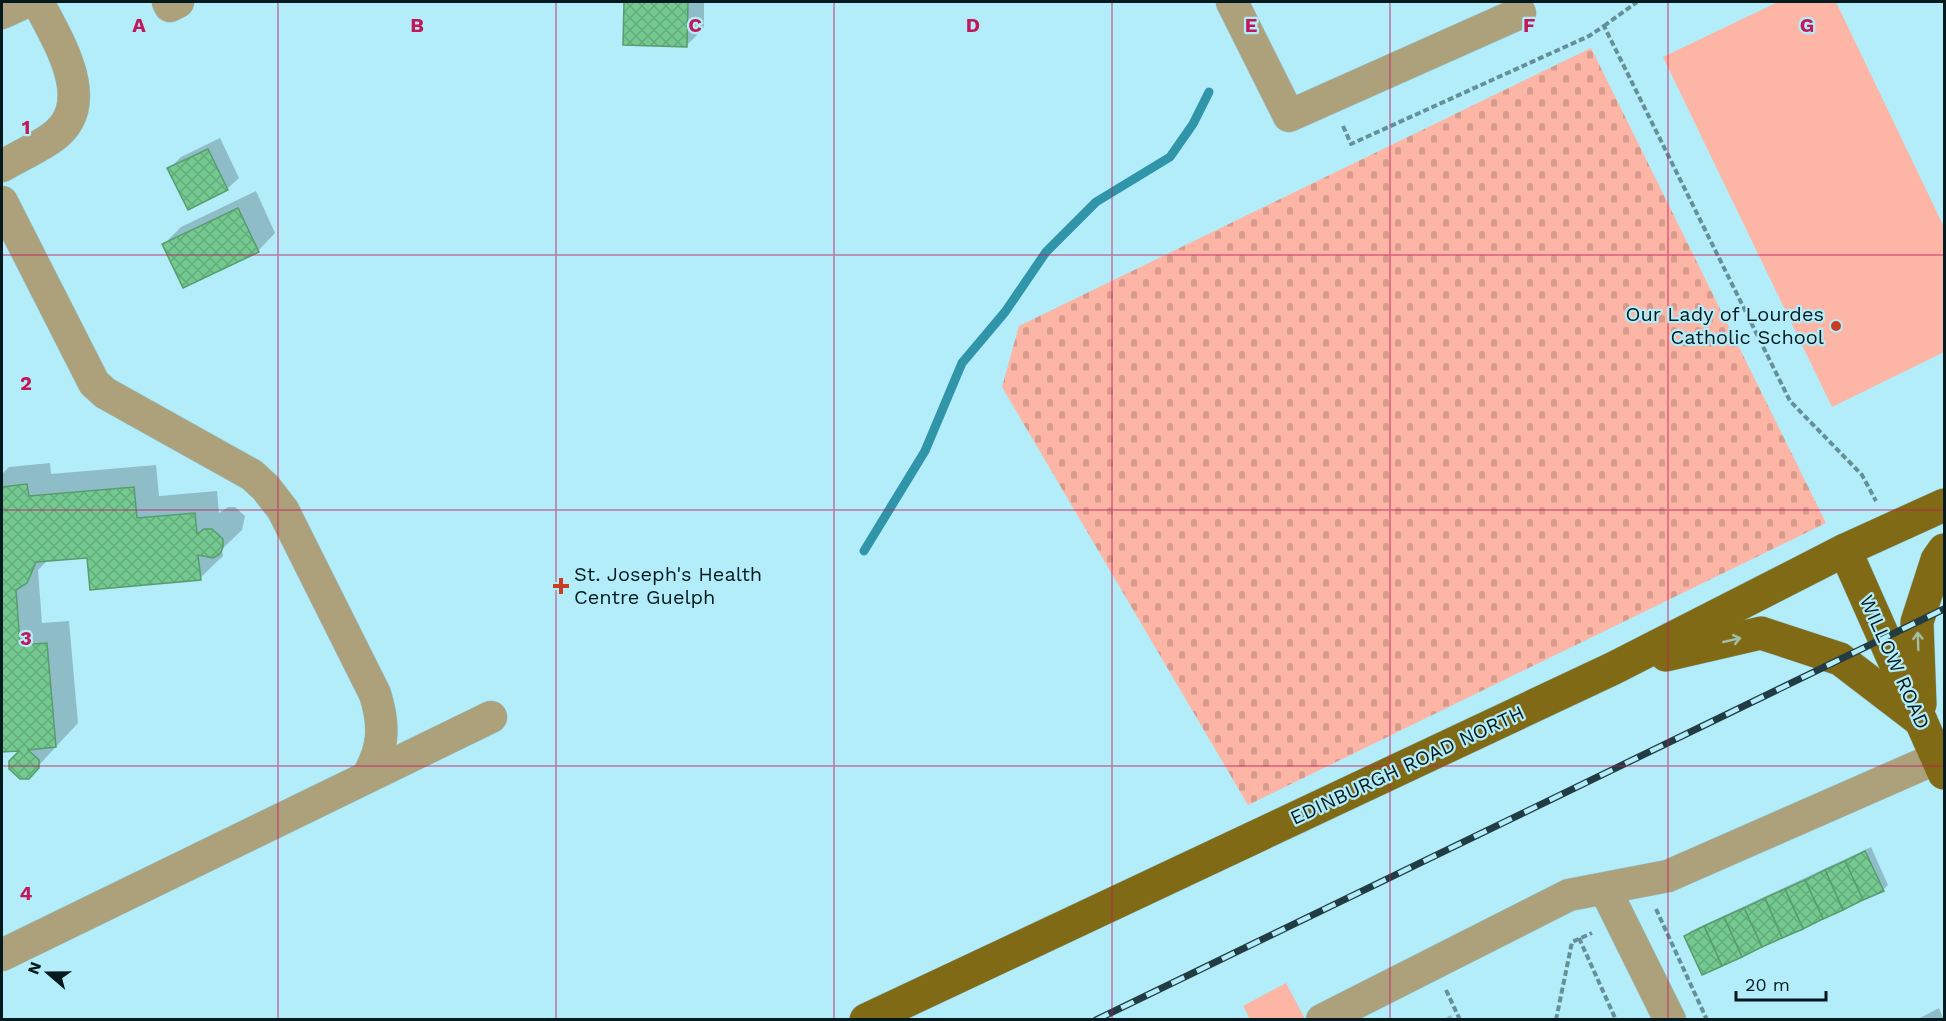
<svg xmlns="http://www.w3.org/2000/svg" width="1946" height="1021" font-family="'Work Sans',sans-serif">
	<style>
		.grass { fill: #fdb5a5 }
		.cemetery { fill: url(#cemetery-stones) }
		.shadow { fill: #0003 }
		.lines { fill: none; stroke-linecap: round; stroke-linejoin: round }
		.stream { stroke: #3095a9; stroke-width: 9 }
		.building { fill: url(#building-cross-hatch); stroke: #589d6e; stroke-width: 1.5 }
		.minor-casing { stroke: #94c7d2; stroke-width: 33 }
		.major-casing { stroke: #94c7d2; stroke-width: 34 }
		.path { stroke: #669098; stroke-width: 4; stroke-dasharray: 6 3; stroke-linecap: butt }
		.minor { stroke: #ada17c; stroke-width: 32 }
		.major { stroke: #806a16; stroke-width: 33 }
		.rail-casing { stroke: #213d43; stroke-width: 7 }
		.rail { stroke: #b3edf9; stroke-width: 4.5; stroke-dasharray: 14; stroke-linecap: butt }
		.oneway { stroke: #a1bfaa }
		.grid { fill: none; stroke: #c2185b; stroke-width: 1.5; stroke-opacity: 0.55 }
		.poi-dot { fill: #c93e23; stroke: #b3edf9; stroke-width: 2 }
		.labels { text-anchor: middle; stroke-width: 4.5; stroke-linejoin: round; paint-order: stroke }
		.poi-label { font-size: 20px; fill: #041a1f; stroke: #b3edf9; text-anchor: end }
		.street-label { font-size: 20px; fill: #041a1f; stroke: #b3edf9 }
		.grid-label { font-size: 20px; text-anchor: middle; font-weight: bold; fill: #c2185b; stroke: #b3edf9; stroke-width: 4.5; stroke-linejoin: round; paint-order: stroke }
	</style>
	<defs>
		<pattern id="cemetery-stones" width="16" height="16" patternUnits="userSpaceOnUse" patternTransform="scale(1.5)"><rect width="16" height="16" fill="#fdb5a5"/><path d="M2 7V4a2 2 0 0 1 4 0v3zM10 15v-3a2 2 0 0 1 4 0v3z" fill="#d79b8e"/></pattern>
		<pattern id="building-cross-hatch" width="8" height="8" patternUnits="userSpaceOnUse" patternTransform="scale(1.5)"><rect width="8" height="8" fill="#73c98f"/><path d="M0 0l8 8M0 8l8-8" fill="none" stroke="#62ac7b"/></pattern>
	</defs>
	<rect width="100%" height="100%" fill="#b3edf9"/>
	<g class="grass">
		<path d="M1778 2H1836L1944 227V352L1832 407 1663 57Z"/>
		<path d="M1286 983 1305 1019H1250L1243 1006Z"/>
	</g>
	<path class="cemetery" d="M1591 48 1826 523 1248 805 1002 387 1019 326Z"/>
	<g class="shadow">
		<path d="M626 2H704V28L686 46 625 44Z"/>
		<path d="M220 138 239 178 227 189 169 169 181 157Z"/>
		<path d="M256 191 275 233 258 251 164 244 181 227Z"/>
		<path d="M50 463 51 474 156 465 159 496 217 491 219 513 228 507H235L245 516 242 530 222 549 223 556 200 578 89 556 48 560 38 570 42 623 69 621 78 723 28 777 22 749 2 751V474L9 467Z"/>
		<path d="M1871 847 1888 885 1883 890 1685 936 1691 931Z"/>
		<path d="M1939 1008 1944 1020H1916Z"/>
		<path d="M1451 1015 1453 1020H1442Z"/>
	</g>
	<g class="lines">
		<path class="stream" d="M864 551 925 451 962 363 1005 312 1046 252 1096 202 1170 157 1193 124 1209 92"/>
	</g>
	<g class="building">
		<path d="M624 2H688L687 47 623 45Z"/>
		<path d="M208 149 228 190 188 210 167 168Z"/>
		<path d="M238 208 259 252 183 288 162 244Z"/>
		<path d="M27 484 29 496 134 487 137 518 195 513 197 534 204 529H212L223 539V547L220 554 213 558 198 555 201 580 90 590 87 558 36 562 27 583 16 590 20 645 47 643 56 747 28 750 39 760V768L29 779H20L9 769V761L19 751 2 752V487Z"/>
		<path d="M1865 851 1884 891 1863 900 1845 861Z"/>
		<path d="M1845 861 1863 900 1843 910 1825 870Z"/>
		<path d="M1825 870 1843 910 1823 919 1805 880Z"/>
		<path d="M1805 880 1823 919 1803 929 1785 889Z"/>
		<path d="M1785 889 1803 929 1782 938 1765 898Z"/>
		<path d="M1765 898 1782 938 1762 947 1744 908Z"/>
		<path d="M1744 908 1762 947 1742 957 1724 917Z"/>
		<path d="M1724 917 1742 957 1722 966 1704 926Z"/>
		<path d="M1704 926 1722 966 1702 975 1684 936Z"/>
	</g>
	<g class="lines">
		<g class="minor-casing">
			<g id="minor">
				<path d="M168 2 170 6 178 2"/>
				<path d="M1232 2 1289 116 1520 13"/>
				<path d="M2 13 26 2"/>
				<path d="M2 166C18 157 35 149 50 139 101 105 57 40 38 2"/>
				<path d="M2 202 94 383 105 393 252 475 266 488 283 510 375 694C385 726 384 748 367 777"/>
				<path d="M1605 889 1670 1020"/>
				<path d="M2 955 491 717"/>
				<path d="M1322 1020 1569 895 1668 876 1937 758"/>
			</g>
		</g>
		<g class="major-casing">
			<g id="major">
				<path d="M1845 550 1944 773"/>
				<path d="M1666 655 1761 633 1840 659 1921 721"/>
				<path d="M1920 704 1917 622 1937 560 1944 550"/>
				<path d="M866 1020 1614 668 1845 550 1944 505"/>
			</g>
		</g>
		<g class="path">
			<path d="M1604 26 1637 2"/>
			<path d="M1343 126 1351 144 1589 36 1604 26 1790 401 1862 475 1876 501"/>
			<path d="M1656 909 1707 1020"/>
			<path d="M1579 938 1616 1020"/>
			<path d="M1446 990 1460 1020"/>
			<path d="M1556 1020 1572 942 1592 933"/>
		</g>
		<use href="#minor" class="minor"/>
		<use href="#major" class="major"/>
		<g class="rail-casing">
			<path id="rail" d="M1096 1020 1944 609"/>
		</g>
		<use href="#rail" class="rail"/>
	</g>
	<defs><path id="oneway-shaft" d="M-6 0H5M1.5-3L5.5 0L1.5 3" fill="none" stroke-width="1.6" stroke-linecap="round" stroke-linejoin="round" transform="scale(1.5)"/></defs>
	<g class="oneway">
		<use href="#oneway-shaft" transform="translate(1732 640) rotate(-13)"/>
		<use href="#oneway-shaft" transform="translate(1918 641) rotate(-92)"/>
	</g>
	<path class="grid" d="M278 2V1020M556 2V1020M834 2V1020M1112 2V1020M1390 2V1020M1668 2V1020M2 255H1944M2 510H1944M2 766H1944"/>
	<g class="poi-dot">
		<circle cx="1836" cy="326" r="6"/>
		<path d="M558 577h6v6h6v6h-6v6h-6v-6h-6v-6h6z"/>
	</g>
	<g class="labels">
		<g class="poi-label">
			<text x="1824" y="321">Our Lady of Lourdes<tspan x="1824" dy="23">Catholic School</tspan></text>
			<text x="574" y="581" text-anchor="start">St. Joseph's Health<tspan x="574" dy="23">Centre Guelph</tspan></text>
		</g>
		<g class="street-label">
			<text transform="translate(1895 662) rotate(66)" y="7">WILLOW ROAD</text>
			<text transform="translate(1407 765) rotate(-25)" y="7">EDINBURGH ROAD NORTH</text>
		</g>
	</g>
	<g class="grid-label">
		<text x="139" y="32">A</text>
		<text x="417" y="32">B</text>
		<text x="695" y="32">C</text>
		<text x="973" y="32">D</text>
		<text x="1251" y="32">E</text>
		<text x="1529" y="32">F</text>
		<text x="1807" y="32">G</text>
		<text x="26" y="134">1</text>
		<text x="26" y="390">2</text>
		<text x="26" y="645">3</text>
		<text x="26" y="900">4</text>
	</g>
	<rect width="1946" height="1021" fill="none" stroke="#041a1f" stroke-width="6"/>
	<g transform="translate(48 973) rotate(290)" stroke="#b3edf9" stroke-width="4.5" paint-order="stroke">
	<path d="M0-4.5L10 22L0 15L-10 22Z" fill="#041a1f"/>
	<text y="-9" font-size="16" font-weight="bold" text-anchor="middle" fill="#041a1f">N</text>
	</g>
	<path d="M1736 991v9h90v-9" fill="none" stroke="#041a1f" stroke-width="3"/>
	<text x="1745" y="991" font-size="18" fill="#041a1f" stroke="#b3edf9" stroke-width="4.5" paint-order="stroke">20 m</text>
</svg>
